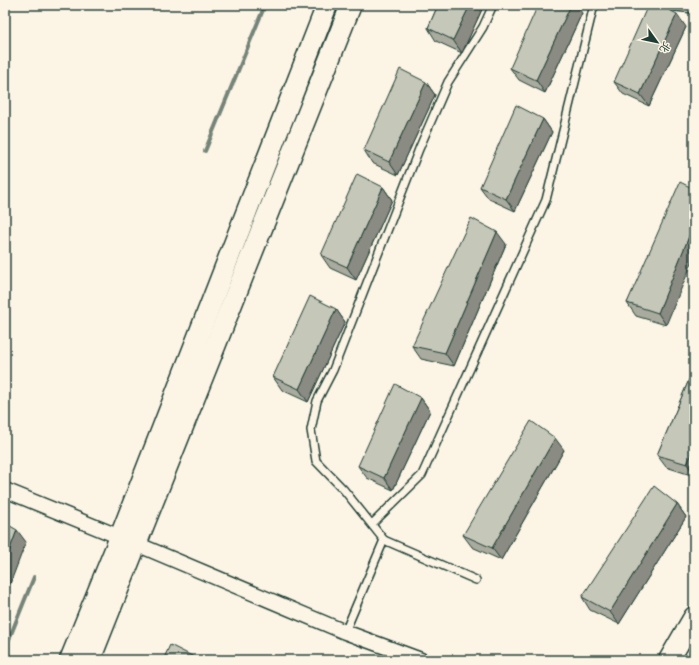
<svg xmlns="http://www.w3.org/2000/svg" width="699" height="665" font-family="'Balsamiq Sans','LXGW WenKai TC',sans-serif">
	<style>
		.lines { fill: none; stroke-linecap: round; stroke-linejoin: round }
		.stream { stroke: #758479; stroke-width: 4 }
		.lane-casing { stroke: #1f3d34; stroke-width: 10 }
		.street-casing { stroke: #1f3d34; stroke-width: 17 }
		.secondary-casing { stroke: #1f3d34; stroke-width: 23 }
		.lane { stroke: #fcf5e5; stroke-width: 7 }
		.street { stroke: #fcf5e5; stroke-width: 14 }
		.secondary { stroke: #fcf5e5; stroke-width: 20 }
		.wall { fill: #a9ab9f; stroke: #1f3d34 }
		.shaded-wall { fill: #8a8b82; stroke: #1f3d34 }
		.building { fill: #c5c7b9; stroke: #1f3d34 }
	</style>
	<rect width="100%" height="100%" fill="#fcf5e5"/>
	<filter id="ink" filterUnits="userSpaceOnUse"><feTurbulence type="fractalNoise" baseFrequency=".025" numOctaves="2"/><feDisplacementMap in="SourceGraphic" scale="8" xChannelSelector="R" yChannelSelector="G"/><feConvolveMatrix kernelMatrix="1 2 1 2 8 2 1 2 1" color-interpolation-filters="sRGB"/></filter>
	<g filter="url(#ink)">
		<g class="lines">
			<g class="stream">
				<path d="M205 151 265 5"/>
				<path d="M5 649 34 577"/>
			</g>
			<g class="lane-casing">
				<g id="lane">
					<path d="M676 5V7L694 9"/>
					<path d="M372 524 422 475 546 200 594 5"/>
					<path d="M476 580 384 540 344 490 316 461 311 430 317 401 333 370 419 149 448 82 483 27 493 5"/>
					<path d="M345 632 384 540"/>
				</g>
			</g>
			<g class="street-casing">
				<path id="street" d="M5 490 120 537 345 632 421 660"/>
			</g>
			<g class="secondary-casing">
				<g id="secondary">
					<path d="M70 660 120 537 327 5"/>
					<path d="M90 660 351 5"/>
					<path d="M669 660 694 617"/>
				</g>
			</g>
			<use href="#lane" class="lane"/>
			<use href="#street" class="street"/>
			<use href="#secondary" class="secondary"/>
		</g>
		<g class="wall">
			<path d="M438 5H484L462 53 436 41 428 28Z"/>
			<path d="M582 13 545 93 519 80 510 68Z"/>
			<path d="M686 27 649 106 623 94 614 82Z"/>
			<path d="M426 82 435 95 398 175 372 163 364 150Z"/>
			<path d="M543 119 552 132 515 211 489 199 480 187Z"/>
			<path d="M383 187 392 200 356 280 330 268 321 255Z"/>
			<path d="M694 189 666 325 636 316 627 303Z"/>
			<path d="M506 244 454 366 421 359 412 346Z"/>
			<path d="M336 309 345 322 308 402 282 390 273 377Z"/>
			<path d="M694 368V476L666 467 657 455Z"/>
			<path d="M421 398 430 411 393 490 367 478 358 466Z"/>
			<path d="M564 450 501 560 472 547 463 535Z"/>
			<path d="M677 504 686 517 619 624 590 610 582 597Z"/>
		</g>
		<g class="shaded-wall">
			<path d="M470 5H484L462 53 453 40Z"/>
			<path d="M571 5H576L582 13 545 93 536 80Z"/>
			<path d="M677 14 686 27 649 106 640 94Z"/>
			<path d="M426 82 435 95 398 175 389 162Z"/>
			<path d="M543 119 552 132 515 211 506 199Z"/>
			<path d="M383 187 392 200 356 280 347 267Z"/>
			<path d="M694 224V258L666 325 658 313Z"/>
			<path d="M497 232 506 244 454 366 445 353Z"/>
			<path d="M336 309 345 322 308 402 299 389Z"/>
			<path d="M421 398 430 411 393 490 384 478Z"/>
			<path d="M555 438 564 450 501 560 492 548Z"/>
			<path d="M694 448V474L687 464Z"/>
			<path d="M677 504 686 517 619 624 610 612Z"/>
			<path d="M17 530 26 542 5 597V562Z"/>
		</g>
		<g class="building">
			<path d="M438 5H470L453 40 428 28Z"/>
			<path d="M538 5H571L536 80 510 68Z"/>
			<path d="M648 5H659L677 14 640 94 614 82Z"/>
			<path d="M400 69 426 82 389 162 364 150Z"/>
			<path d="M516 105 543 119 506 199 480 187Z"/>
			<path d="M357 174 383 187 347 267 321 255Z"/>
			<path d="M680 182 694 189V224L658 313 627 303Z"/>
			<path d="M471 218 497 232 445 353 412 346Z"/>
			<path d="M310 296 336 309 299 389 273 377Z"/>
			<path d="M694 368V448L687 464 657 455Z"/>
			<path d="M395 384 421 398 384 478 358 466Z"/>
			<path d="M531 421 555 438 492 548 463 535Z"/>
			<path d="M654 486 677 504 610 612 582 597Z"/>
			<path d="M5 523 17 530 5 562Z"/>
			<path d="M170 645 196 658 195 660H163Z"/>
		</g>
	</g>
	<rect width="699" height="665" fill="none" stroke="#fcf5e5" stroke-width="20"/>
	<rect x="10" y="10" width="679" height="645" fill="none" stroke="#1f3d34" stroke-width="1.5" filter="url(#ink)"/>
	<g transform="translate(657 42) rotate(123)" stroke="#fcf5e5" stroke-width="3" paint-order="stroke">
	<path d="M0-3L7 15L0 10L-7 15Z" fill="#1f3d34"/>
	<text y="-6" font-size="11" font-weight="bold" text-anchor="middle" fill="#1f3d34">北</text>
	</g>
</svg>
